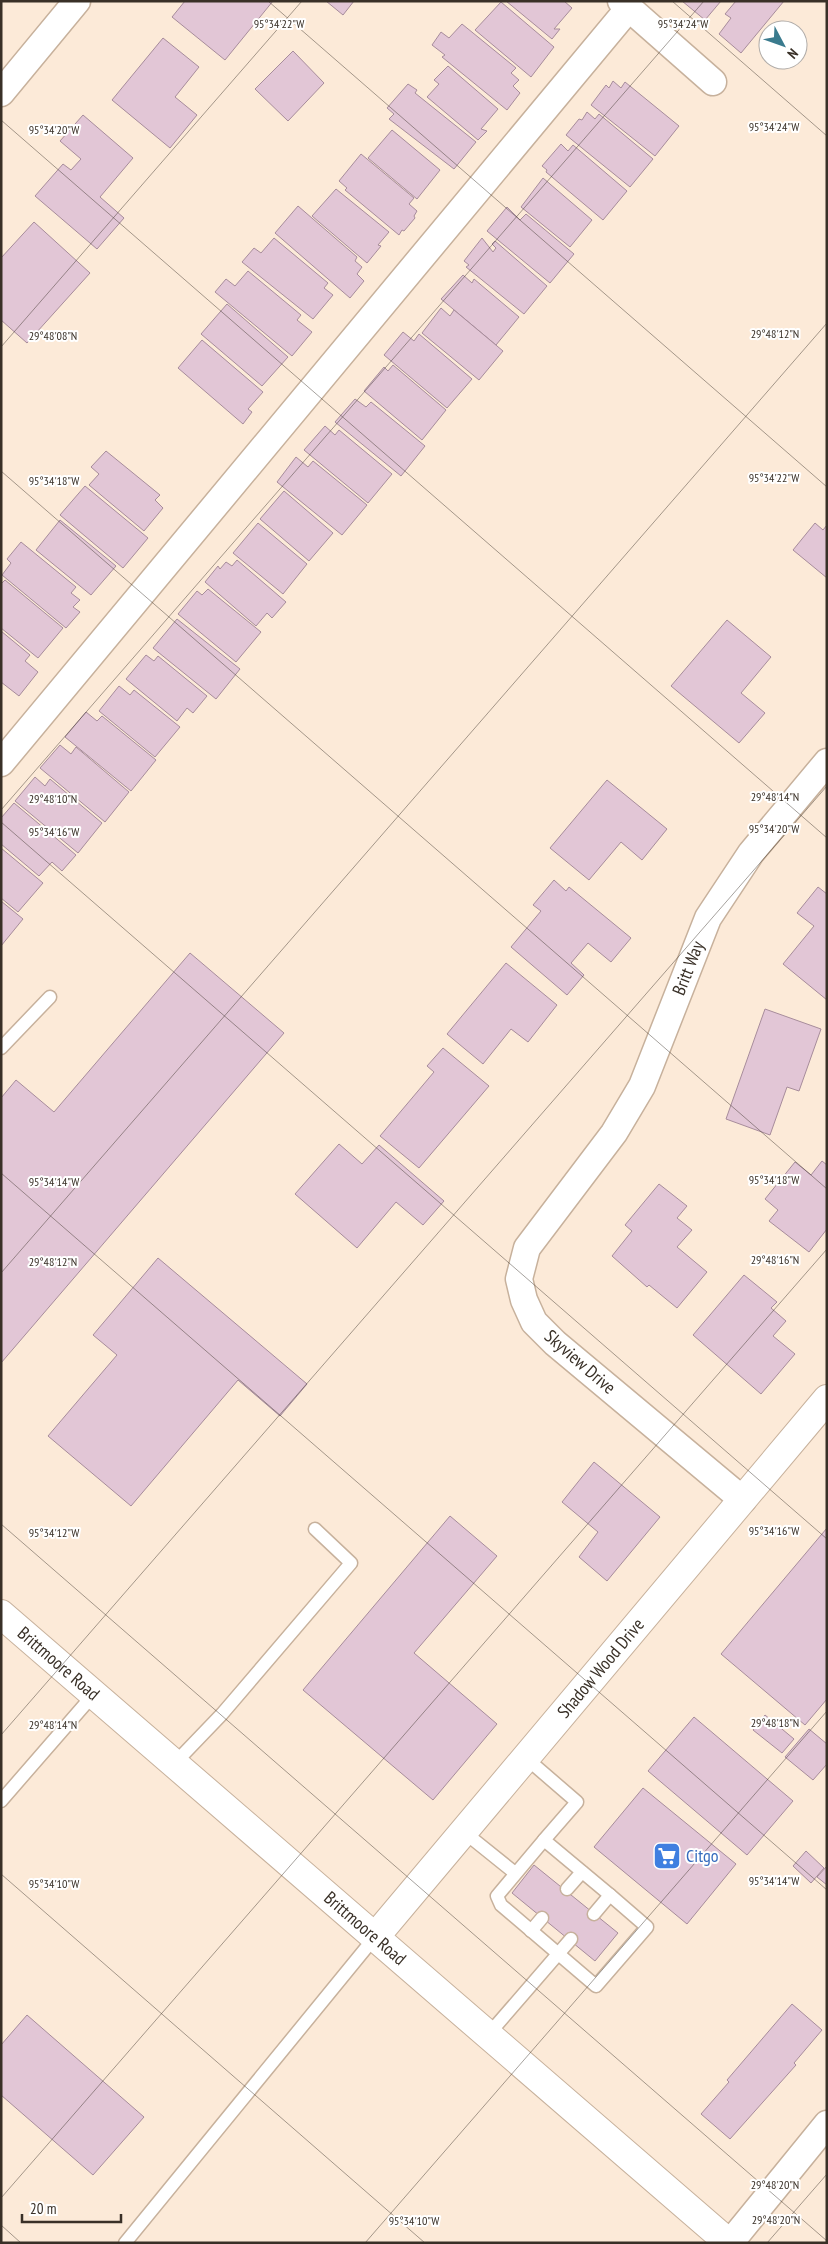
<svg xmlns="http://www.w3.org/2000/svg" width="828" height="2244" font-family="'PT Sans Narrow',sans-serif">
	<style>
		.building { fill: #e2c6d6; stroke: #a78c9b }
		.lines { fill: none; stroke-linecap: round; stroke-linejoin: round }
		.lane-casing { stroke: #c7b19c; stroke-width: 15 }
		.street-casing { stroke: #c7b19c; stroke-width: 29 }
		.secondary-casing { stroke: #c7b19c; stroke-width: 30 }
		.lane { stroke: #fff; stroke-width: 12 }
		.street { stroke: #fff; stroke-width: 26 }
		.secondary { stroke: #fff; stroke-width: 28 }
		.ticks { fill: none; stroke: #393027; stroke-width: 1; stroke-opacity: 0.45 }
		.labels { text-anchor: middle; stroke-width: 4; stroke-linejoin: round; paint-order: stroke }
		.street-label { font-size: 18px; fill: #393027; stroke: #fff }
		.shop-label { font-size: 18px; fill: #366cbe; stroke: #fff; text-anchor: start }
		.ticks-label { font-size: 12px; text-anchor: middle; fill: #393027; stroke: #fff; stroke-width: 4; stroke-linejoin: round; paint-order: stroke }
	</style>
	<rect width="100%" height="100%" fill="#fcead8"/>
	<g class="building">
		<path d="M185 1H273L225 60 172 17Z"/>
		<path d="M326 1H354L343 15Z"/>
		<path d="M506 1H564L572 8 554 29H560L552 39Z"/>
		<path d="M682 1H721L705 20Z"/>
		<path d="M736 1H784L741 53 719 34 731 18 725 14Z"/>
		<path d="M501 2 554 47 531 77 475 30Z"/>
		<path d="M462 24 516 68 511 73 519 80 513 86 520 93 507 110 442 57 445 55 432 45 441 32 449 38Z"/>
		<path d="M163 38 199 67 175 97 197 115 170 148 112 100Z"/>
		<path d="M293 51 324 83 288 121 255 89Z"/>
		<path d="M448 66 498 109 481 129 487 131 478 140 427 97 439 84 434 80Z"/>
		<path d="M613 81 621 88 625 82 679 126 655 156 591 105 606 85 609 88Z"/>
		<path d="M408 84 417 90 415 93 476 142 454 169 389 119 394 114 387 108Z"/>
		<path d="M587 112 595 119 599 114 653 159 630 187 566 135 579 119 582 120Z"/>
		<path d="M83 115 133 158 100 197 124 218 97 249 35 196 63 164 71 170 81 159 60 141Z"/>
		<path d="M392 130 440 170 417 199 368 158Z"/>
		<path d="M561 144 568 151 573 145 627 191 603 220 546 172 547 170 542 166Z"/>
		<path d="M361 154 414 198 409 204 417 211 414 216 415 218 404 231 402 230 399 235 345 190 347 188 339 181Z"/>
		<path d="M543 178 592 220 570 247 521 207Z"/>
		<path d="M336 189 389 232 378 245 381 246 367 263 312 216Z"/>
		<path d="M298 206 357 257 355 261 362 267 357 274 364 281 350 298 275 233Z"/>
		<path d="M507 207 520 220 526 214 574 254 550 283 487 231Z"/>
		<path d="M34 222 90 273 27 343 1 320V258Z"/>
		<path d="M274 238 328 283 324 288 333 295 313 319 242 262 254 248 261 253Z"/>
		<path d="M482 238 493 252 496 248 492 244 495 241 547 286 524 314 466 267 469 265 464 261Z"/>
		<path d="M248 271 301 315 297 320 312 332 292 356 215 292 226 279 235 286Z"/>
		<path d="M463 275 472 283 474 279 519 317 496 345 441 299Z"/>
		<path d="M227 304 288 357 262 386 201 334Z"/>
		<path d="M441 308 450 316 454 310 503 351 479 380 422 333Z"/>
		<path d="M403 332 414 341 419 334 472 379 447 408 384 355Z"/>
		<path d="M202 340 263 392 248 409 252 412 243 424 178 368Z"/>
		<path d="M393 365 446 410 422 440 364 391 384 367 388 371Z"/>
		<path d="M355 399 366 407 371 402 425 446 401 476 335 422Z"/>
		<path d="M325 426 335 435 339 430 392 474 368 503 304 450Z"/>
		<path d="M106 451 160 495 155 500 163 508 144 531 89 485 99 474 91 467Z"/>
		<path d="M296 457 308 467 313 461 367 505 342 535 277 482Z"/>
		<path d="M85 486 148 538 123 568 60 515Z"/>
		<path d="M284 491 333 533 309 561 260 519Z"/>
		<path d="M60 520 116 566 91 595 36 550Z"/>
		<path d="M258 523 307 564 283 594 233 553Z"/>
		<path d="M815 523 823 530 827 525V578L793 550Z"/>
		<path d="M21 542 76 587 71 593 80 600 73 607 80 612 66 628 2 575 11 563 7 559Z"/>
		<path d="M237 560 286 602 272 618 267 613 256 626 205 582 218 566 220 569 226 562 232 566Z"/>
		<path d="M5 580 63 628 38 658 1 628V584Z"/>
		<path d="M208 589 261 632 236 662 178 614 197 591 202 595Z"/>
		<path d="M177 619 240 669 216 699 153 648Z"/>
		<path d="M727 620 771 657 741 693 765 713 739 743 671 686Z"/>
		<path d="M1 631 30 655 25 661 38 672 19 696 1 682Z"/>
		<path d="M146 655 154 661 158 656 207 696 193 713 187 708 177 721 126 679Z"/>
		<path d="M119 686 130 695 134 690 180 727 155 757 99 711Z"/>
		<path d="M86 712 97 721 102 716 156 760 131 791 65 737Z"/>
		<path d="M60 745 71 754 76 747 129 792 105 822 40 768Z"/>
		<path d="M35 777 45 786 50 779 102 823 78 853 15 801Z"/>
		<path d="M607 780 667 829 642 860 621 842 589 880 550 848Z"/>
		<path d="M14 803 76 855 62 871 52 862 39 876 1 844V818Z"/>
		<path d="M1 848 43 883 18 912 1 898Z"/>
		<path d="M554 880 566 891 569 887 631 938 611 962 588 943 571 963 584 975 567 995 511 947 541 911 533 905Z"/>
		<path d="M818 887 827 894V1000L783 964 814 926 797 913Z"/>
		<path d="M1 901 23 919 1 946Z"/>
		<path d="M190 953 284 1033 1 1363V1098L16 1080 54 1112Z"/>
		<path d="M506 963 557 1005 528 1042 511 1029 483 1064 447 1034Z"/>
		<path d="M765 1009 821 1029 799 1091 787 1087 770 1135 726 1119Z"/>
		<path d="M443 1048 489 1086 419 1168 380 1136 434 1072 427 1066Z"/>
		<path d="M339 1144 362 1164 379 1145 444 1201 423 1225 396 1202 357 1248 295 1194Z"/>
		<path d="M822 1161 827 1165V1229L809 1252 769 1221 778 1210 765 1199 795 1162 811 1175Z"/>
		<path d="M659 1184 687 1206 677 1218 692 1230 677 1247 707 1272 677 1308 649 1285 647 1287 612 1256 632 1231 625 1225Z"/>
		<path d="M158 1258 307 1384 280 1416 238 1380 131 1506 48 1436 117 1355 93 1335Z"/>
		<path d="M744 1275 777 1302 771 1308 786 1321 773 1336 795 1354 761 1394 693 1335Z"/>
		<path d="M594 1462 660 1517 607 1581 579 1557 598 1532 562 1502Z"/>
		<path d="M450 1516 497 1556 414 1653 497 1724 433 1800 303 1690Z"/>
		<path d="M827 1528V1699L805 1725 721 1654Z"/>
		<path d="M765 1715 794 1739 782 1753 753 1730Z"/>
		<path d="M694 1717 793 1801 747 1855 648 1771Z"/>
		<path d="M809 1729 827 1744V1764L813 1780 785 1757Z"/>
		<path d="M643 1788 736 1864 687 1924 594 1847Z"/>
		<path d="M806 1851 824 1868 811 1883 793 1866Z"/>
		<path d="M534 1865 618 1933 595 1961 512 1893Z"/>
		<path d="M827 1866V1885L817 1877Z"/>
		<path d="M792 2004 822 2030 794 2063 796 2065 730 2139 701 2114 729 2082 727 2080Z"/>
		<path d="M27 2015 144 2117 93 2175 1 2095V2045Z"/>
	</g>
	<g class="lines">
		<g class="lane-casing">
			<g id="lane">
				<path d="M1 1048 50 997"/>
				<path d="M526 1758 577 1802 544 1840 610 1895 594 1914"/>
				<path d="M174 1764 222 1714 351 1563 315 1529"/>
				<path d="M1 1801 94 1694"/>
				<path d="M464 1832 515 1873"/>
				<path d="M544 1840 497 1896 501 1905 596 1986 647 1927 610 1895"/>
				<path d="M567 1889 582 1872"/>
				<path d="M531 1931 542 1918"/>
				<path d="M488 2035 571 1939"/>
				<path d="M125 2243 375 1937"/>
			</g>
		</g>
		<g class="street-casing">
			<g id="street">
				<path d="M621 1 713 82"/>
				<path d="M1 93 77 1"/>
				<path d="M1 763 629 8"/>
				<path id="s1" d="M743 1500 555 1343 534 1322 524 1300 519 1279 527 1248 614 1133 642 1086 708 918 751 853 827 762"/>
				<path d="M730 2243 827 2124"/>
			</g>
		</g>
		<g class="secondary-casing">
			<g id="secondary">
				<path id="s2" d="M1 1614 729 2243"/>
				<path id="s3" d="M375 1937 827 1399"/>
			</g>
		</g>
		<use href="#lane" class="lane"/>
		<use href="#street" class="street"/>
		<use href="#secondary" class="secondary"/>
	</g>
	<path class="ticks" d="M268 1 827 487M672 1 827 136M1 120 827 838M1 347 302 1M1 471 827 1189M1 810 704 1M1 822 827 1539M1 1173 827 1890M1 1273 827 323M1 1524 827 2241M1 1735 827 786M1 1874 425 2243M1 2198 827 1249M1 2225 21 2243M365 2243 827 1711M767 2243 827 2174"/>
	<defs>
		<g id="supermarket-square" transform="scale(1.4375)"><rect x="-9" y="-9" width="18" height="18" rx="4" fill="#3f7fe0" stroke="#fff"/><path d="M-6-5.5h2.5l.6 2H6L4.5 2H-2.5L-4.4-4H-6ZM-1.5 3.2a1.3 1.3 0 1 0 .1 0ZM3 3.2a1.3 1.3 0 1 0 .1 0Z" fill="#fff"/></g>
	</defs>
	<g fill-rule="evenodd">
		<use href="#supermarket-square" x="667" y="1856"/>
	</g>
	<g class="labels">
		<g class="street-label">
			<text dy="6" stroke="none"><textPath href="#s1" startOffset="678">Britt Way</textPath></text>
			<text transform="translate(580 1362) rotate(41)" y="6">Skyview Drive</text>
			<text dy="6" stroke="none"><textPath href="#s2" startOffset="76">Brittmoore Road</textPath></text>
			<text dy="6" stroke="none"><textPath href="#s3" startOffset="351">Shadow Wood Drive</textPath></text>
			<text dy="6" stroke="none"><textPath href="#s2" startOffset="481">Brittmoore Road</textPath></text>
		</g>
		<g class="shop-label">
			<text x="686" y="1862">Citgo</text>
		</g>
	</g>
	<g class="ticks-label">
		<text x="279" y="28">95°34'22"W</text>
		<text x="683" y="28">95°34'24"W</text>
		<text x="774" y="131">95°34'24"W</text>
		<text x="54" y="134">95°34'20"W</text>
		<text x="775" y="338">29°48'12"N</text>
		<text x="53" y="340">29°48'08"N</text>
		<text x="774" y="482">95°34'22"W</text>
		<text x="54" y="485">95°34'18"W</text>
		<text x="775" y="801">29°48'14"N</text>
		<text x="53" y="803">29°48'10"N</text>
		<text x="774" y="833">95°34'20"W</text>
		<text x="54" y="836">95°34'16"W</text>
		<text x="774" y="1184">95°34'18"W</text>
		<text x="54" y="1186">95°34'14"W</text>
		<text x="775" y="1264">29°48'16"N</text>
		<text x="53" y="1266">29°48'12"N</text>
		<text x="774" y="1535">95°34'16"W</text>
		<text x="54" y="1537">95°34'12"W</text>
		<text x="775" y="1727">29°48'18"N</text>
		<text x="53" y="1729">29°48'14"N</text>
		<text x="774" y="1885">95°34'14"W</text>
		<text x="54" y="1888">95°34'10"W</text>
		<text x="775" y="2189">29°48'20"N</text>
		<text x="776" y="2224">29°48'20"N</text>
		<text x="414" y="2225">95°34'10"W</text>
	</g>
	<rect width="828" height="2244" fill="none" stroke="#393027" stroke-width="5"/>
	<g transform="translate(783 45) rotate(131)"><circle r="24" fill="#ffffff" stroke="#b0aca9"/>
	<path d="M0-4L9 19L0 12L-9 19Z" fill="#3a7b8e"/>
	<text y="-8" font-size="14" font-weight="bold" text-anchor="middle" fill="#393027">N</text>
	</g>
	<path d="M22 2214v8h99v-8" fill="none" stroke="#393027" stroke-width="2.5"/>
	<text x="30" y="2214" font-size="15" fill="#393027" stroke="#ffffff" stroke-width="4" paint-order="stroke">20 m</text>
</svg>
